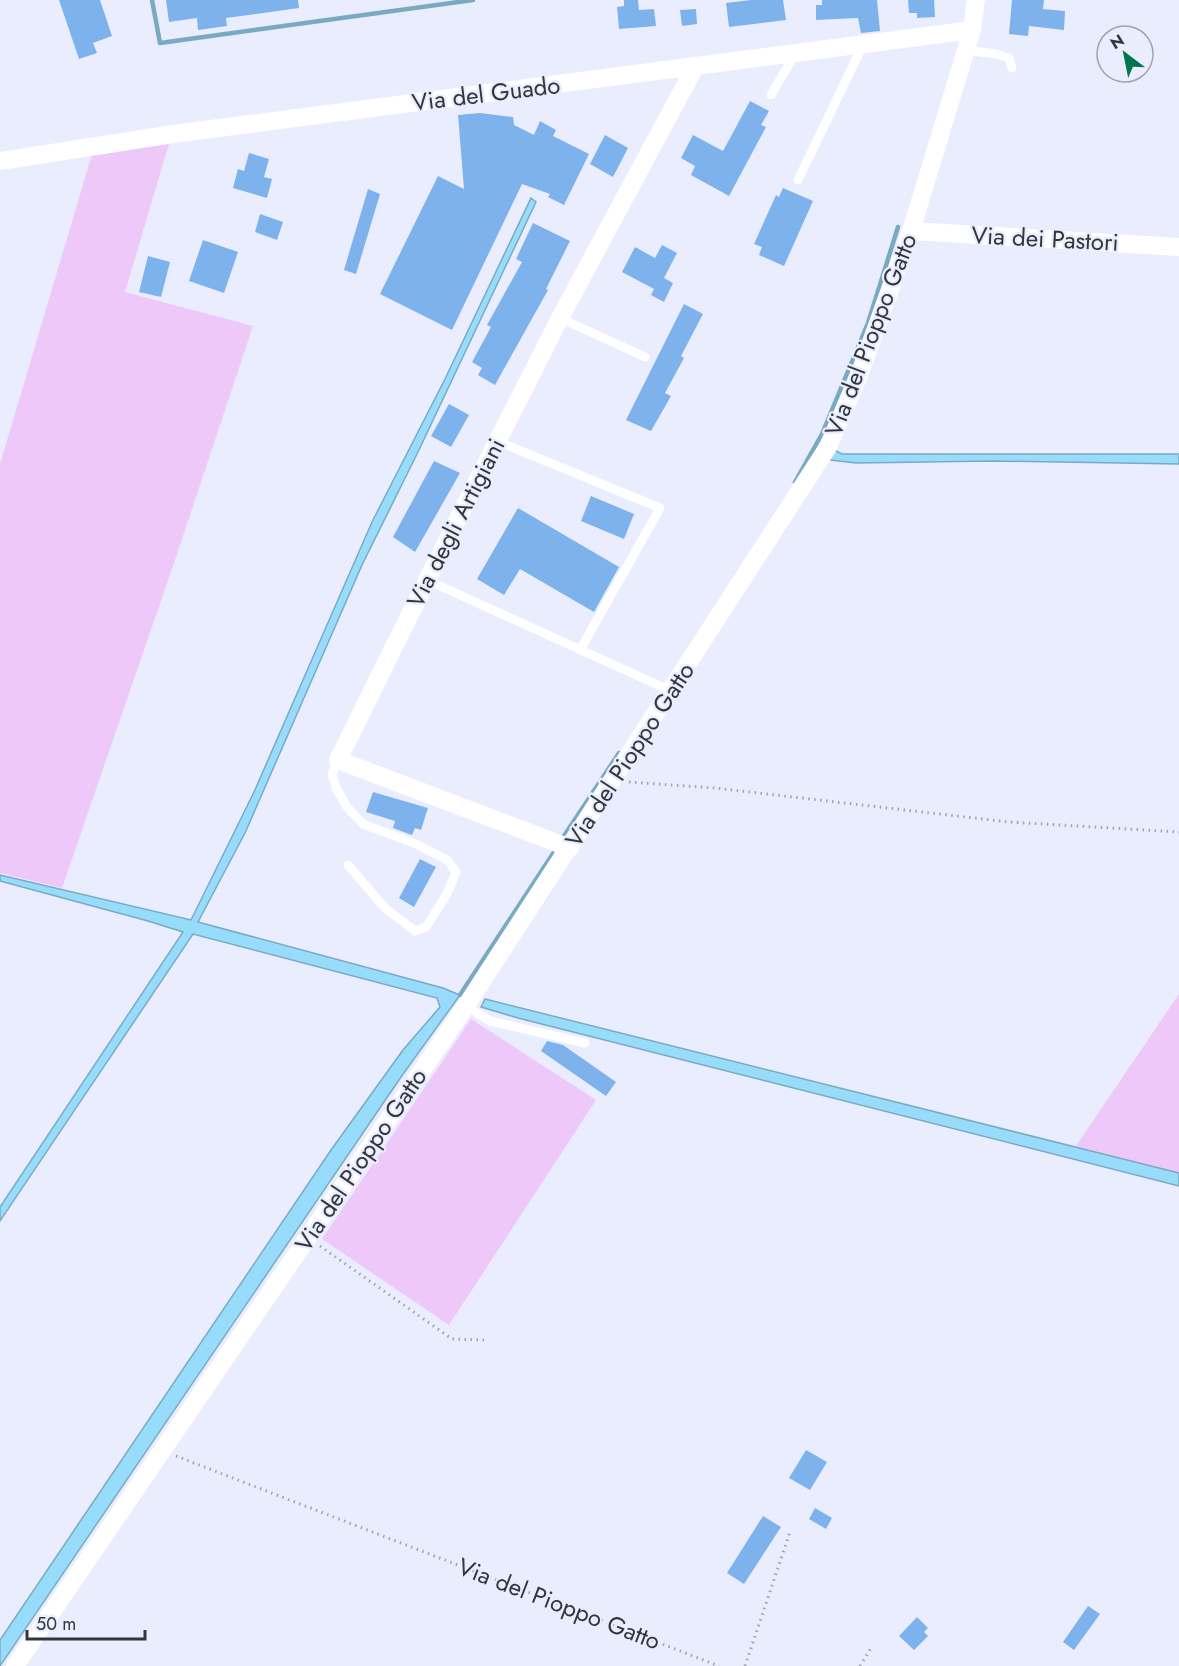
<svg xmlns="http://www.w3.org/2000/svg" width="1179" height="1666" font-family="Jost,sans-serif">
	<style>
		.green { fill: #eec8f8 }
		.water { fill: #98dcfc; stroke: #7aaac2; stroke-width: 1.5 }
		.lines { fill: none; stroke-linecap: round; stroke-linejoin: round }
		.stream { stroke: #7aaac2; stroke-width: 4.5 }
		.building { fill: #7db2ed }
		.path { stroke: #a1a3af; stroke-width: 3; stroke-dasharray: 1.5 4.5; stroke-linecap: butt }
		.lane { stroke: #fff; stroke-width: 9 }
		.street { stroke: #fff; stroke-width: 18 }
		.labels { text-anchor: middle; stroke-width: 4.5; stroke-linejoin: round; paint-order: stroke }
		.street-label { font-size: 24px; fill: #34353b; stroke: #e9edfd }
	</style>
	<rect width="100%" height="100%" fill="#e9edfd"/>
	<g class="green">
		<path d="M171 137 125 292 253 326 176 557 62 888 0 873V464L93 151Z"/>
		<path d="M1179 994V1173L1076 1146Z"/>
		<path d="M471 1019 596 1100 449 1325 322 1239Z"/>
	</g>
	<g class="water">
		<path d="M531 198 536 202 418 452 362 565 245 833 198 922 443 988 460 995 401 1077 0 1666V1640L331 1150 403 1050 440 1007 437 998 193 934 0 1221V1207L183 932 148 921 0 881V875L191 920 254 792 372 522 445 379Z"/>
		<path d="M828 447 842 454H1179V464L994 461 856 463 821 459Z"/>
		<path d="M485 999 1179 1173V1186L518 1018 481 1007Z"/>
	</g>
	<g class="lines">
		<g class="stream">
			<path d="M152 0 160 43 473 0"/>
			<path d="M795 482 822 434 868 323 898 227"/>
			<path d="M562 839 619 753"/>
			<path d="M460 995 556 849"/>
		</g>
	</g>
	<g class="building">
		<path d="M59 0H100L112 36 93 43 97 53 79 59Z"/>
		<path d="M166 0H298L299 8 226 18 227 26 198 30 197 18 169 22Z"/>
		<path d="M624 0H638L639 10 654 9 656 26 619 29 617 7 624 6Z"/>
		<path d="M751 0H783L786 20 729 27 726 3Z"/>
		<path d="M822 0H877L880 31 861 33 858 18 816 20V5H822Z"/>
		<path d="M908 0H934L935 17 917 18V13H909Z"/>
		<path d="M1012 0H1044L1043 9 1065 11 1064 30 1029 26 1028 36 1009 34Z"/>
		<path d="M696 9 697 24 682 26 680 10Z"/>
		<path d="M750 101 769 111 761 125 766 127 729 196 691 175 695 166 681 158 693 135 723 151Z"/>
		<path d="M480 113 513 117 514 125 534 135 540 121 556 130 553 136 589 154 564 205 548 197 550 194 522 184 452 330 380 294 438 176 464 189 458 115Z"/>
		<path d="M605 135 628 148 613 177 590 164Z"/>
		<path d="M249 153 269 159 264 177 272 179 267 198 233 188 238 169 244 171Z"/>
		<path d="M783 188 813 201 784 266 759 255 762 247 754 244 776 195 779 197Z"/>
		<path d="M368 189 380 194 356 274 344 270Z"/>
		<path d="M260 214 283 222 277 240 255 232Z"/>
		<path d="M533 223 570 241 546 289 548 290 495 385 478 375 482 368 472 362 491 327 487 325 522 262 516 259Z"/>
		<path d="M203 240 238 252 224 293 189 281Z"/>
		<path d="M662 245 677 253 664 278 673 283 664 302 651 295 654 289 622 272 635 247 655 258Z"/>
		<path d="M148 256 170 262 161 297 139 292Z"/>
		<path d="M684 304 703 314 681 356 684 358 665 393 671 396 651 431 626 420Z"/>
		<path d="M449 404 469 415 451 447 431 436Z"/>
		<path d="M434 461 460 473 415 552 393 537Z"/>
		<path d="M591 496 634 514 624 539 581 521Z"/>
		<path d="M518 508 619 567 594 612 520 569 504 595 477 579Z"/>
		<path d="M373 792 428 808 421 830 415 828 412 835 409 834 393 828 395 821 366 812Z"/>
		<path d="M420 859 436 867 414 907 399 898Z"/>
		<path d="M547 1041 563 1045 616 1082 606 1096 541 1051Z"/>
		<path d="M806 1450 827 1462 810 1490 789 1478Z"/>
		<path d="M815 1508 832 1518 826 1529 809 1519Z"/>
		<path d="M763 1516 781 1527 744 1584 727 1573Z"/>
		<path d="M1088 1606 1100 1614 1074 1650 1063 1642Z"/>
		<path d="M917 1617 928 1628 924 1632 928 1636 914 1650 899 1636Z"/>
	</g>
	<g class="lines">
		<g class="path">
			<path d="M629 782 715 788 1009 822 1179 832"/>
			<path d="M320 1246 452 1339 484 1340"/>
			<path d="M176 1456 719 1666"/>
			<path d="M745 1666 790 1532"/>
			<path d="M860 1666 871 1648"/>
		</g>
		<g class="lane">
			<path d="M966 50 996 54 1009 58 1012 68"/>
			<path d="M771 95 795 54"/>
			<path d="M798 180 863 45"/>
			<path d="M560 318 645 357"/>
			<path d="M497 441 660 508 580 650"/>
			<path d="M427 580 671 691"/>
			<path d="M338 760 332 774 336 788 347 807 363 824 416 844 447 860 456 872 447 894 426 927 415 931 385 908 348 865"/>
			<path d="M466 1006 490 1021 585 1043"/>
		</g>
		<g class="street">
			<path d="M0 161 173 134 972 30"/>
			<path d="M911 231 1179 247"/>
			<path d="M570 848 338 760 427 580 560 318 695 67"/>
			<path d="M15 1666 466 1006 828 447 860 373 911 231 972 30 976 0"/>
		</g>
	</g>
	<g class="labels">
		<g class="street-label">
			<text transform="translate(486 94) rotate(-7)" y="8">Via del Guado</text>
			<text transform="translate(1045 239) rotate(3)" y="8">Via dei Pastori</text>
			<text transform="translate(871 335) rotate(-69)" y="8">Via del Pioppo Gatto</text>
			<text transform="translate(456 523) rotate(-63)" y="8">Via degli Artigiani</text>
			<text transform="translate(630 755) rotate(-57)" y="8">Via del Pioppo Gatto</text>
			<text transform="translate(361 1160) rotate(-56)" y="8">Via del Pioppo Gatto</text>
			<text transform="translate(559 1604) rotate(21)" y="8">Via del Pioppo Gatto</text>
		</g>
	</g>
	<g transform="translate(1125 54) rotate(328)"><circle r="28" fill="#e9edfd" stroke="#a1a3af" stroke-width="1.5"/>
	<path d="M0-4.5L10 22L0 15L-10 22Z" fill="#02754f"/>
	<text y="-9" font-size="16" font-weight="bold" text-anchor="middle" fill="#34353b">N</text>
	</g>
	<path d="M27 1630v9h118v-9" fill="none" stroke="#34353b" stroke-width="3"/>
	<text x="36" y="1630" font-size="18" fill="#34353b" stroke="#e9edfd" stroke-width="4.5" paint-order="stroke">50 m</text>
</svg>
